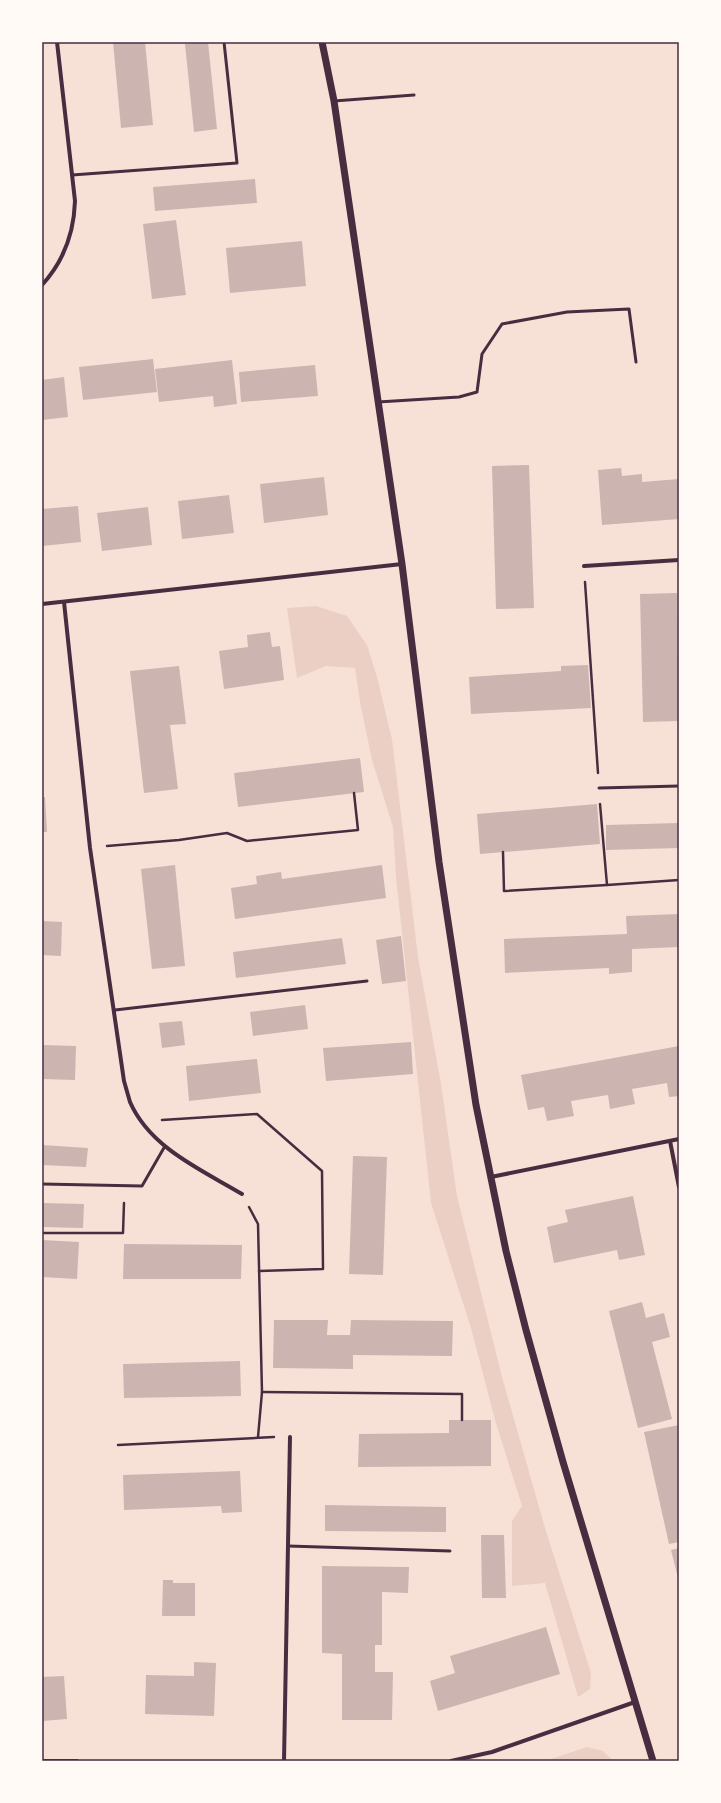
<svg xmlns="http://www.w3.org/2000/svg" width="721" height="1803" font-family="Helvetica,sans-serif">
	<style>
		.green { fill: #ebcfc5 }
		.building { fill: #ccb4b1 }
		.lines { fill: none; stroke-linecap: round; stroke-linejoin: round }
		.path { stroke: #4a2c40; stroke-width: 2.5 }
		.service { stroke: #4a2c40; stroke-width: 3 }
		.minor { stroke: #4a2c40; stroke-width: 4 }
		.tertiary { stroke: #4a2c40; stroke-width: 7 }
		.neatline { fill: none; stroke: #4a2c40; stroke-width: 1.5 }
	</style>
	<rect width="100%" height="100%" fill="#f7e1d7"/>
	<g class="green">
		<path d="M316 606 347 616 367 645 377 677 392 739 418 957 441 1084 457 1196 502 1377 545 1528 591 1673 590 1689 578 1697 545 1583 512 1586V1521L522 1506 495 1420 471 1328 431 1203 396 877 393 827 372 760 360 702 355 668 326 666 297 678 287 608Z"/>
		<path d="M587 1747 603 1751 613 1761H545Z"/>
	</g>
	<g class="building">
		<path d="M113 42H145L153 125 121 128Z"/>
		<path d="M208 42 217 129 194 132 185 44Z"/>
		<path d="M255 179 257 203 155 211 153 187Z"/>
		<path d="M176 220 186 295 152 299 143 224Z"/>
		<path d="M302 241 306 286 230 293 226 248Z"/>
		<path d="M153 359 157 392 83 400 79 367Z"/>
		<path d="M232 360 237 404 214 407 213 396 159 402 155 369Z"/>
		<path d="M315 365 318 396 241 402 239 372Z"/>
		<path d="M64 377 68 417 42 420V380Z"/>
		<path d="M529 465 534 608 496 609 492 466Z"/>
		<path d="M621 468 622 476 642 474V482L679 479V519L602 525 598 470Z"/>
		<path d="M324 477 328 515 264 523 260 484Z"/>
		<path d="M229 495 234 533 182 539 178 501Z"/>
		<path d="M78 506 81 542 42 546V509Z"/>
		<path d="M148 507 152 545 102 551 97 513Z"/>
		<path d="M677 593 679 721 643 722 640 594Z"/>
		<path d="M270 632 272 647 280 646 284 680 224 689 219 651 248 647 247 635Z"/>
		<path d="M588 665 591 708 471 714 469 677 561 671V666Z"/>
		<path d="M179 666 186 724 170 725 178 789 144 793 130 671Z"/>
		<path d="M360 758 364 792 238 807 234 773Z"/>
		<path d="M42 797H45L47 832H42Z"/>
		<path d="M597 804 600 844 480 854 477 814Z"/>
		<path d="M679 823V848L606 850V825Z"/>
		<path d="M175 865 185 966 152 969 141 869Z"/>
		<path d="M382 865 386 898 235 919 231 888 257 884 256 876 281 872 282 879Z"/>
		<path d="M679 914V947L632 949V972L609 974V968L505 973 504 939 627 934 626 916Z"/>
		<path d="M42 921 62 922 61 956 42 955Z"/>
		<path d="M401 936 406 981 382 984 376 940Z"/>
		<path d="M342 938 346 964 236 978 233 952Z"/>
		<path d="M305 1005 308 1029 253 1036 250 1012Z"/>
		<path d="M182 1021 185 1045 162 1048 159 1023Z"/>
		<path d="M411 1042 413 1074 326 1081 323 1048Z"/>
		<path d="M42 1045 76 1046 75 1080 42 1079Z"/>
		<path d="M679 1046V1096L669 1097 667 1083 632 1089 635 1104 610 1109 608 1095 571 1101 574 1116 547 1121 544 1107 528 1110 521 1075Z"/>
		<path d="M257 1059 261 1093 189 1101 186 1066Z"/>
		<path d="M42 1145 88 1148 86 1167 42 1165Z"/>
		<path d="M353 1156 387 1157 383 1275 349 1274Z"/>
		<path d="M633 1196 645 1255 619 1260 617 1250 554 1263 547 1227 568 1222 565 1210Z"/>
		<path d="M42 1203 84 1204 83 1228 42 1227Z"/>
		<path d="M42 1240 79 1242 77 1279 42 1277Z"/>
		<path d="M124 1244 242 1245 241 1279H123Z"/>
		<path d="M642 1302 646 1318 664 1313 670 1337 652 1342 672 1419 638 1428 609 1311Z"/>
		<path d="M274 1320H328L327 1335H350L351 1320 453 1321 452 1356 353 1355V1369L273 1368Z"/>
		<path d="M240 1361 241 1396 124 1398 123 1364Z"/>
		<path d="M449 1420H491V1466L358 1467 359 1434 449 1433Z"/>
		<path d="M679 1425V1542L669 1544 644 1432Z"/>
		<path d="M240 1471 242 1512 222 1513 221 1506 124 1510 123 1475Z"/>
		<path d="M325 1505 446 1507V1532L325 1531Z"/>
		<path d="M481 1535H504L506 1598H482Z"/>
		<path d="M679 1548V1578H678L671 1550Z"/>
		<path d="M322 1566 409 1567 408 1593 382 1592V1645H375V1672H393L392 1720H342V1654L322 1653Z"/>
		<path d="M163 1580H173V1583H195V1616H162Z"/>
		<path d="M546 1627 560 1674 438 1711 430 1681 455 1673 450 1656Z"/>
		<path d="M194 1662 216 1663 214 1716 145 1714 146 1675 194 1676Z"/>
		<path d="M64 1676 67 1719 42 1721V1677Z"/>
	</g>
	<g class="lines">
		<g class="path">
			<path d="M585 582 598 773"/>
			<path d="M600 804 607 885 679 880"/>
			<path d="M107 846 179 840 227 833 247 841 358 830 354 793"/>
			<path d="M503 852 504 891 607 885"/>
			<path d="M162 1120 257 1114 322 1171 323 1269 259 1271"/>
			<path d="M249 1207 258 1224 262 1392 258 1437"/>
			<path d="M42 1233H123L124 1203"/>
			<path d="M262 1392 462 1394V1420"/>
			<path d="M118 1445 274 1437"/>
		</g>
		<g class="service">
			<path d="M334 101 414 95"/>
			<path d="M72 175 237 163 224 42"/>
			<path d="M378 402 459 397 477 392 482 354 502 324 567 312 629 309 636 362"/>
			<path d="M599 788 679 786"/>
			<path d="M115 1010 367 981"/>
			<path d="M42 1184 142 1186 165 1146"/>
			<path d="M288 1546 450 1551"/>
		</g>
		<g class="minor">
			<path d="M42 285C64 261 74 233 75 201L57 42"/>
			<path d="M584 566 679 560"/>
			<path d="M64 602 90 848 124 1081C126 1088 128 1095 130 1102 150 1148 202 1170 242 1194"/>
			<path d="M42 604 402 564"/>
			<path d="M670 1141 679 1187"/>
			<path d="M491 1177 679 1139"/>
			<path d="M42 1761H77"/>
			<path d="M284 1761 290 1437"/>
			<path d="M451 1761 492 1752 635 1702"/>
		</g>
		<path class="tertiary" d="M322 42 334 101 402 564 439 862 476 1105 506 1251 526 1330 563 1462 653 1761"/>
	</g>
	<rect width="721" height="1803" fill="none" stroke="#fffaf5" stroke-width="86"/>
	<rect x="43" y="43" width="635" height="1717" class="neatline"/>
</svg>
